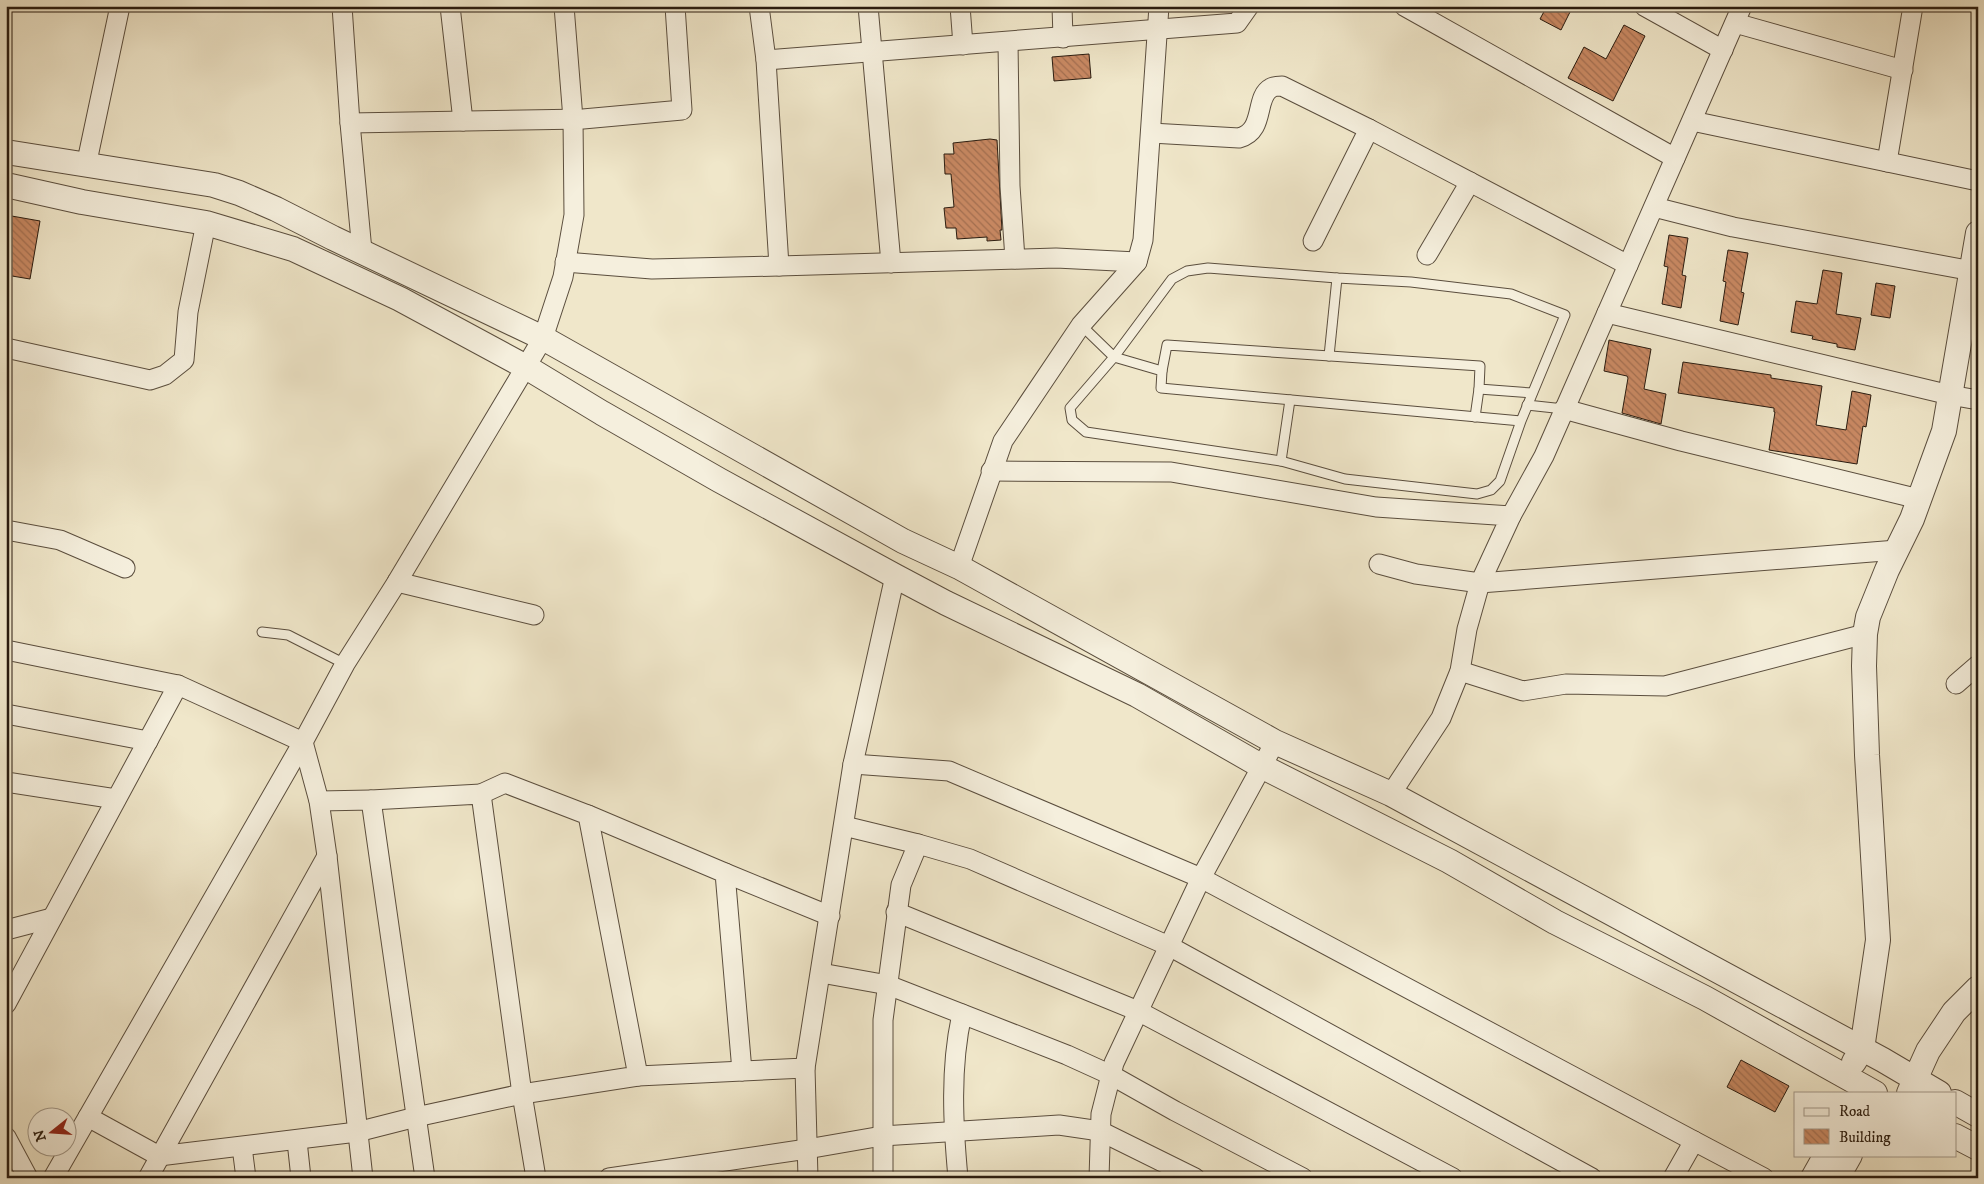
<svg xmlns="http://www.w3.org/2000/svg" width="1984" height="1184" font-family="'IM FELL DW Pica',serif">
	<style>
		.building { fill: url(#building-back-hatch); stroke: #291b0f }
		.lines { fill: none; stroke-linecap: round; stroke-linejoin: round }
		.service-casing { stroke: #5b4e3e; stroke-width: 11 }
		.minor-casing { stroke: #5b4e3e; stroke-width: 21 }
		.tertiary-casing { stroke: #5b4e3e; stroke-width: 26 }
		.service { stroke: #f5efdd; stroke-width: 9 }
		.minor { stroke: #f5efdd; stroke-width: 19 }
		.tertiary { stroke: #f5efdd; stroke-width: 24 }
	</style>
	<defs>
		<pattern id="building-back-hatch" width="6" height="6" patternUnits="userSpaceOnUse" patternTransform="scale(1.25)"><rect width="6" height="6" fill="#c98963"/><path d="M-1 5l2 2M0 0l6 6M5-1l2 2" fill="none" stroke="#a36f50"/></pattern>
	</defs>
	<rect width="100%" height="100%" fill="#f0e7ca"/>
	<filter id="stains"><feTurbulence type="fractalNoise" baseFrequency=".004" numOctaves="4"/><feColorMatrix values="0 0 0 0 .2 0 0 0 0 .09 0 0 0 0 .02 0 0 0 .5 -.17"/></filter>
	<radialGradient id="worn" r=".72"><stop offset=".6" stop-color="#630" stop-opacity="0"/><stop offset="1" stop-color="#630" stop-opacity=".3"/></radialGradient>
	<g class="building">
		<path d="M1547 6H1573L1561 30 1540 19Z"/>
		<path d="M1624 25 1645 36 1613 101 1568 78 1584 47 1606 59Z"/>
		<path d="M1089 54 1091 78 1054 81 1052 57Z"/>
		<path d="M990 139 997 140 1002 230H1000L1001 240 987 241V237L957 239 956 228H946L944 208 954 207 951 174H945L944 154H954L953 143Z"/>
		<path d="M6 215 40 221 30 279 6 275Z"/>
		<path d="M1669 235 1688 238 1682 275 1686 276 1681 308 1662 304 1668 267 1664 266Z"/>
		<path d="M1728 250 1748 253 1741 292 1744 293 1738 325 1720 321 1726 282 1723 281Z"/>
		<path d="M1823 270 1842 273 1836 314 1861 318 1855 350 1837 347V344L1812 339 1813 336 1791 332 1796 301 1817 304Z"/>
		<path d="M1876 283 1895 286 1890 318 1871 315Z"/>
		<path d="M1609 340 1651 349 1644 389 1666 394 1661 424 1622 413 1628 378 1627 376 1604 371Z"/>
		<path d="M1683 362 1771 375V378L1822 386 1816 425 1846 430 1852 391 1871 395 1866 427 1863 426 1857 464 1769 450 1775 412H1774V408L1678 393Z"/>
		<path d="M1741 1060 1789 1086 1775 1112 1727 1087Z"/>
	</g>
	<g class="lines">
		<g class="service-casing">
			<g id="service">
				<path d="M1081 325 1114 357 1172 279 1187 271 1208 268 1337 278 1411 282 1511 294 1565 315 1521 421 1500 481 1491 490 1477 494 1345 479 1281 461 1086 432 1072 420 1070 408 1114 357 1162 371 1161 388 1521 421"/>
				<path d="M1329 356 1337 278"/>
				<path d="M1162 371 1167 345 1480 366 1479 389 1532 393"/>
				<path d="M1527 405 1564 409"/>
				<path d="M1475 417 1479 389"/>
				<path d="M1281 461 1290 400"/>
				<path d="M262 632 288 635 345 664"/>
			</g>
		</g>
		<g class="minor-casing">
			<g id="minor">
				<path d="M342 6 350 123 362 251"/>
				<path d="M450 6 463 121"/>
				<path d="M759 6 766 60 779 266 1056 258 1137 262"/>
				<path d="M868 6 891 263"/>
				<path d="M960 6 963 45"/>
				<path d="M1062 6 1063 38"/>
				<path d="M1404 6 1675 158"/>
				<path d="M1644 6 1723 50"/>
				<path d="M1735 23 1903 70"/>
				<path d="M1008 42 1010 186 1015 259"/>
				<path d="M766 60 1237 23 1249 6"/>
				<path d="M1692 121 1978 181"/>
				<path d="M350 123 583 119 682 110 675 6"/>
				<path d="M1151 133 1239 138C1266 131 1254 97 1271 88 1274 86 1278 86 1282 86L1369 129 1628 265"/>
				<path d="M1887 162 1913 6"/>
				<path d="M86 166 120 6"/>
				<path d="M1654 207 1733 227 1978 272"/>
				<path d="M1313 241 1369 129"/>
				<path d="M1427 255 1470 182"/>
				<path d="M565 262 652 269 779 266"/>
				<path d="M1607 313 1950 395 1978 400"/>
				<path d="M6 348 150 380 165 375 184 360 188 312 206 223"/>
				<path d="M1564 409 1681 441 1919 499"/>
				<path d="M991 471 1171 472 1376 507 1511 516 1480 583 1467 629 1460 671 1441 718 1391 794"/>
				<path d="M1511 516 1544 456 1742 6"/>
				<path d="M6 530 60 540 125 568"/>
				<path d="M1379 564 1416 574 1480 583 1897 550"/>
				<path d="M959 567 1003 441 1081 325 1137 262 1143 240 1159 6"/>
				<path d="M397 582 534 615"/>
				<path d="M6 650 178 685 303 742 319 801 327 856 363 1178"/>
				<path d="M1460 671 1523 691 1566 684 1665 686 1865 634"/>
				<path d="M1956 684 1978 665"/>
				<path d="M6 714 148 741"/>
				<path d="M853 764 949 771 1201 878 1694 1141"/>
				<path d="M6 782 116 799"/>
				<path d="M371 800 481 794 522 1094 536 1178"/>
				<path d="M319 801 371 800 425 1178"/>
				<path d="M588 815 725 873 742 1071"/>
				<path d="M844 826 918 844 970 859 1169 946 1592 1178"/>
				<path d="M725 873 830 916"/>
				<path d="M896 912 1138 1011 1453 1178"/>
				<path d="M6 930 52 918"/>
				<path d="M821 973 888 985 1067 1055 1111 1075 1175 1111 1303 1178"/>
				<path d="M6 1004 178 685"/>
				<path d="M805 1068 808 1178"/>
				<path d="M638 1076 805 1068 853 764 895 576"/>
				<path d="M88 1117 159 1156 357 1132 416 1117 522 1094 638 1076 588 815 505 783 481 794"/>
				<path d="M6 1137 28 1178"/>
				<path d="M297 1141 301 1178"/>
				<path d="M242 1147 246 1178"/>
				<path d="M53 1178 303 742 345 664 397 582 543 338 563 277 574 215 573 119 564 6"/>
				<path d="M148 1178 327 856"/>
				<path d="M609 1178 807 1149 882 1136 1059 1125 1100 1131 1195 1178"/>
				<path d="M883 1178V1020L901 885 918 844"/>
				<path d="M958 1178C953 1124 950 1067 962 1014"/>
				<path d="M1099 1178 1101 1114 1114 1063 1201 878 1275 742"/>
				<path d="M1673 1178 1694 1141 1764 1178"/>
			</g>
		</g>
		<g class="tertiary-casing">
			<g id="tertiary">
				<path d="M6 152 214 185 239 193 276 209 333 238 543 338 903 541 959 567 1275 742 1391 794 1883 1060 1939 1093"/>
				<path d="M6 185 82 202 206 223 293 249 400 299 526 367 602 413 719 480 895 576 946 603 1137 695 1261 766 1449 861 1555 922 1705 998 1875 1093"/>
				<path d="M1854 1062 1862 1049 1878 940 1867 755 1864 666 1865 634 1868 617 1887 570 1912 519 1944 431 1978 233"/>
				<path d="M1909 1093 1928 1051 1954 1012 1978 988"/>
				<path d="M1955 1102 1978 1115"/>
				<path d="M1955 1136 1978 1148"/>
				<path d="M1813 1178 1826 1155"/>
				<path d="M1837 1178 1850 1155"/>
			</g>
		</g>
		<use href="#service" class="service"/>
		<use href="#minor" class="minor"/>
		<use href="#tertiary" class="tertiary"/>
	</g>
	<rect width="1984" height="1184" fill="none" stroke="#f0e7ca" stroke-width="25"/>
	<rect x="8" y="8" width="1969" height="1169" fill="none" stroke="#291b0f" stroke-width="2.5"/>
	<rect x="12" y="12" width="1959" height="1159" fill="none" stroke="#291b0f"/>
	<rect x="1794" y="1092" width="162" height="65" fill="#f5efdd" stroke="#a39a8b"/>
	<rect x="1804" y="1108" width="25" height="8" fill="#f5efdd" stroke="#a39a8b"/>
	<text x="1839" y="1116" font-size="15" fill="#291b0f">Road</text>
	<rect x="1804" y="1129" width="25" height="15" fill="url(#building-back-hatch)" stroke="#a39a8b"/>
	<text x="1839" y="1142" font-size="15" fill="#291b0f">Building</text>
	<g transform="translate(52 1132) rotate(253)"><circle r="24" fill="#f5efdd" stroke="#a39a8b"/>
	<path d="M0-4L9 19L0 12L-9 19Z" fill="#8f2418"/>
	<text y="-8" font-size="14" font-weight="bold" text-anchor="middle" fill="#291b0f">N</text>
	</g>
	<rect width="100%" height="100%" filter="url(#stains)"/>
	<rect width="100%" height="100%" fill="url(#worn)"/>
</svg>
